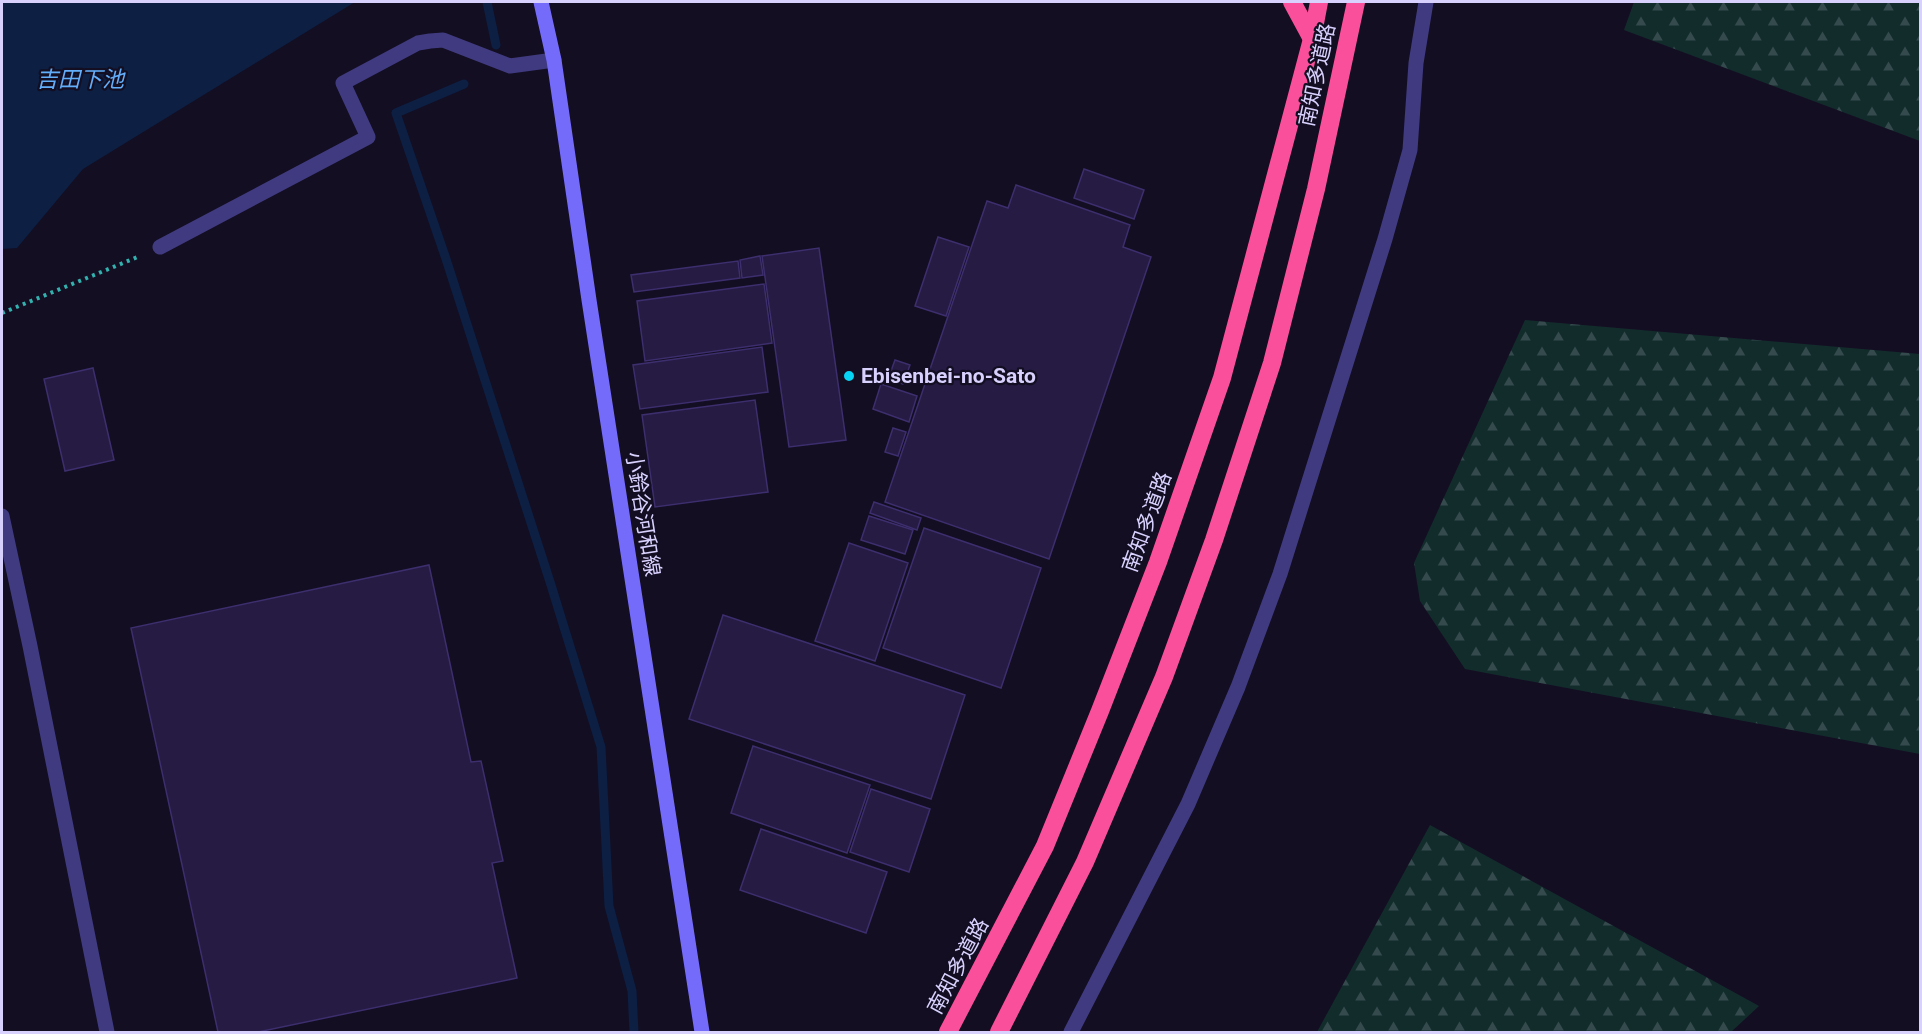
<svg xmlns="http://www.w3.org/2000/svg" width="1922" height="1034" font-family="Roboto,'Noto Sans JP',sans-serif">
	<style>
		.forest { fill: url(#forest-firs) }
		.water { fill: #0d1f43 }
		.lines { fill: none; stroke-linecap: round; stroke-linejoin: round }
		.stream { stroke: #0d1f43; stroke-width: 9 }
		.building { fill: #251b43; stroke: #3d2e6e; stroke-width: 1.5 }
		.path { stroke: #32b1ae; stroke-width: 4; stroke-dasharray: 3 4.5; stroke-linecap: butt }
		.street { stroke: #403b80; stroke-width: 15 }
		.secondary { stroke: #756bfb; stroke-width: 15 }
		.highway { stroke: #fa509b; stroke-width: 18 }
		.poi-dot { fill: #07d3f4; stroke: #130e22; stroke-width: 2 }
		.labels { text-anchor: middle; stroke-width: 4.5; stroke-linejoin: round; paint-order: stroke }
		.street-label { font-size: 21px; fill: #d8d1fe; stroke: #130e22 }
		.poi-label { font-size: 21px; font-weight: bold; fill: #d8d1fe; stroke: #130e22; text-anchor: start }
		.water-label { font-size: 22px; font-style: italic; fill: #63aefa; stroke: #130e22 }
	</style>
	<defs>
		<pattern id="forest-firs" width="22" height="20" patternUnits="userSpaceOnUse" patternTransform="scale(1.5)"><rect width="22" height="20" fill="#122c2c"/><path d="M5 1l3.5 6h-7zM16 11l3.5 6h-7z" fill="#344a4c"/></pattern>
	</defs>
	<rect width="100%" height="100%" fill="#130e22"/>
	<g class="forest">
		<path d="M1634 2H1920V141L1624 30Z"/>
		<path d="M1525 320 1920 354V754L1465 669 1420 601 1414 563Z"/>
		<path d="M1430 825 1759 1006 1731 1032H1317Z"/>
	</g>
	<path class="water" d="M2 2H355L83 169 17 248 2 249Z"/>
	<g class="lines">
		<g class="stream">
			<path d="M487 2 496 45"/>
			<path d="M464 84 396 113 446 259 551 585 601 747 609 906 632 991 634 1032"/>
		</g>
	</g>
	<g class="building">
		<path d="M1084 169 1144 190 1134 219 1074 198Z"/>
		<path d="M1016 185 1130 225 1123 247 1151 257 1049 559 885 502 987 201 1008 208Z"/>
		<path d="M938 237 969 247 946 316 915 306Z"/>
		<path d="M819 248 846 440 789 447 762 256Z"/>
		<path d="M760 256 763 275 742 278 740 260Z"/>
		<path d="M738 261 740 278 634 292 631 275Z"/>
		<path d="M764 284 772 343 645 361 637 301Z"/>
		<path d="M762 347 768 392 640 409 633 365Z"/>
		<path d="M895 360 910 365 903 384 888 379Z"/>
		<path d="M93 368 114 460 65 471 44 379Z"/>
		<path d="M881 384 917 396 909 422 873 409Z"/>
		<path d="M755 400 768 492 655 507 642 415Z"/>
		<path d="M893 428 906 432 898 456 885 452Z"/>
		<path d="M874 502 921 518 917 530 870 513Z"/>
		<path d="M869 516 913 530 905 554 861 540Z"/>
		<path d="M924 528 1041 568 1001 688 883 648Z"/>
		<path d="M849 543 908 563 875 661 815 641Z"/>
		<path d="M429 565 471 762 481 761 503 861 492 863 517 978 258 1032H218L131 628Z"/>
		<path d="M723 615 965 695 931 799 689 719Z"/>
		<path d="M753 746 870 785 847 853 731 813Z"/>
		<path d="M871 789 930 809 909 872 850 852Z"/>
		<path d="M761 829 887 872 866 933 740 890Z"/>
	</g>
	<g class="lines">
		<path class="path" d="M2 313 140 256"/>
		<g class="street">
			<path d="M160 247 368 137 343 83 418 43 430 41 443 40 510 66 554 60"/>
			<path d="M2 516 30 646 107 1032"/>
			<path d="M1071 1032 1188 804 1238 687 1280 574 1385 239 1410 150 1416 63 1426 2"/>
		</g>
		<path class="secondary" d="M541 2 554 60 589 300 702 1032"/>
		<g class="highway">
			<path d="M1292 2 1312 39"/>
			<path d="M948 1032 1045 846 1100 711 1158 562 1222 378 1312 39 1319 2"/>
			<path d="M999 1032 1085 862 1164 677 1214 540 1272 363 1316 189 1356 2"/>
		</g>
	</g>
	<circle class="poi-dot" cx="849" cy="376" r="6"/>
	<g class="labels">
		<g class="street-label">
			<text transform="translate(1317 75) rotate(-78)" y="7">南知多道路</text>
			<text transform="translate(643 514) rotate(81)" y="7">小鈴谷河和線</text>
			<text transform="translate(1147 522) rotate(-70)" y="7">南知多道路</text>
			<text transform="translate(958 966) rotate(-62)" y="7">南知多道路</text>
		</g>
		<g class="poi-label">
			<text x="861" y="383">Ebisenbei-no-Sato</text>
		</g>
		<g class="water-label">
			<text x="80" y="87">吉田下池</text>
		</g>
	</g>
	<rect width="1922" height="1034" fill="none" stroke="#d8d1fe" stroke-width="6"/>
</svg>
